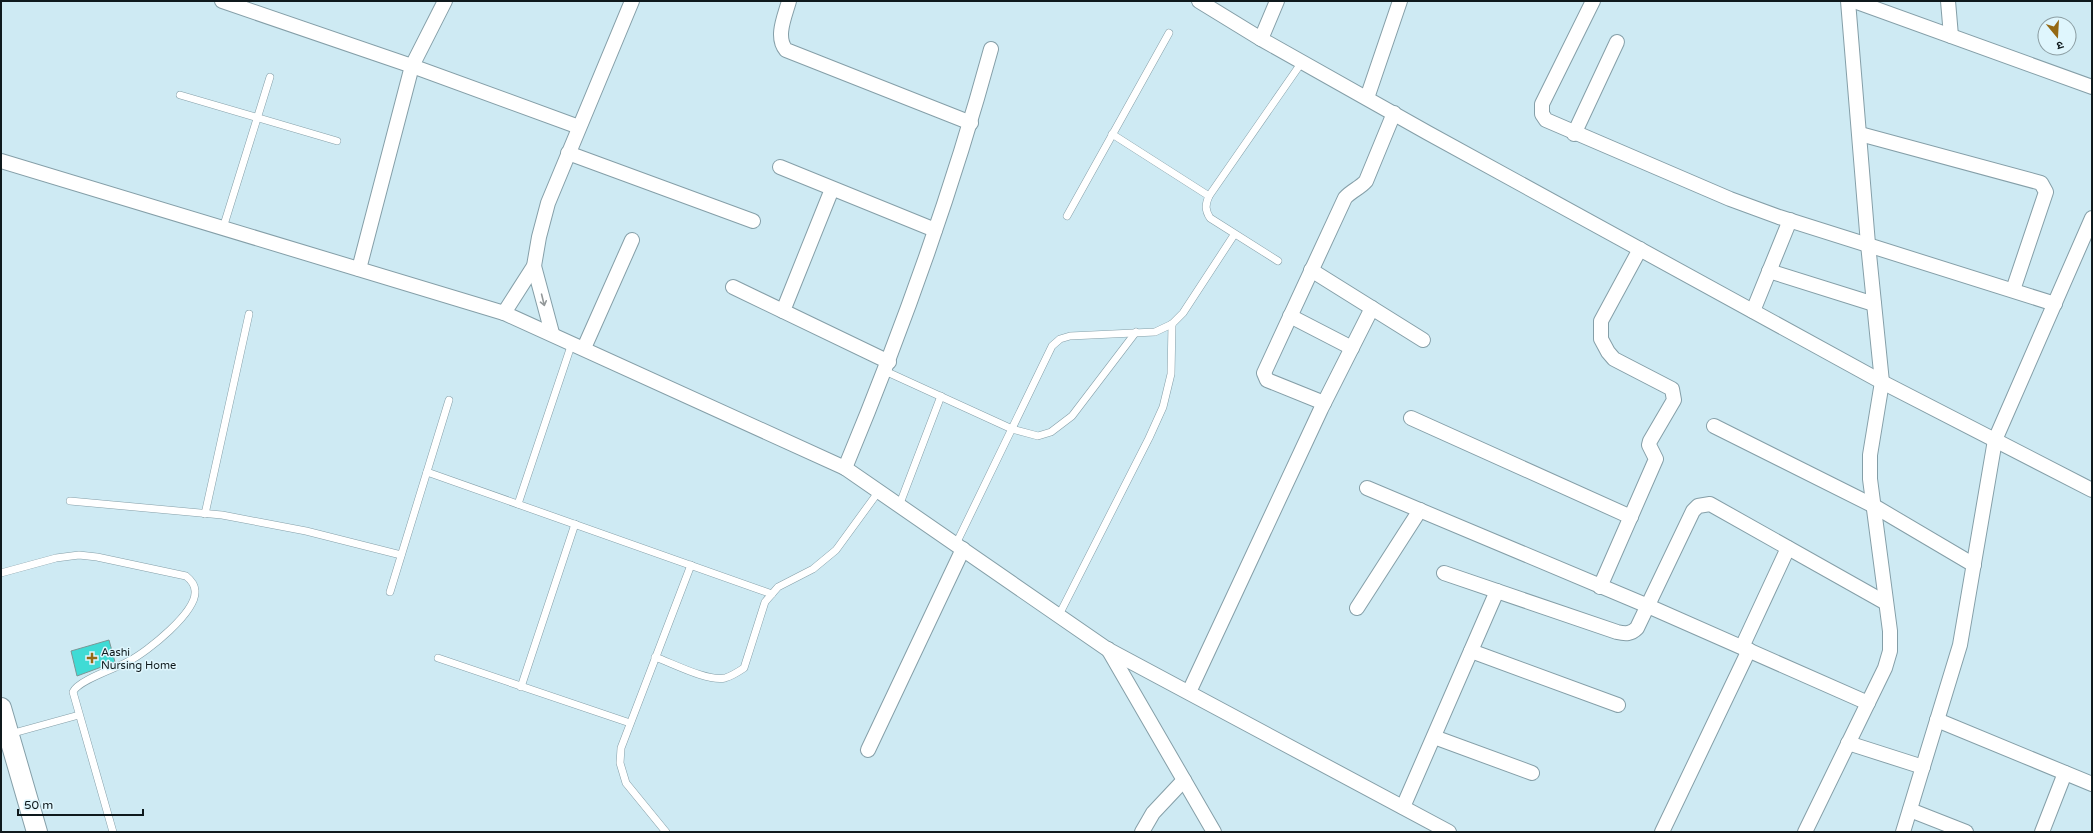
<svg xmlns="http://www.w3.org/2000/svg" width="2093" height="833" font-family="'Varela Round','Noto Sans Devanagari',sans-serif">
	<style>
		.building { fill: #3fdbd5; stroke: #7b9796 }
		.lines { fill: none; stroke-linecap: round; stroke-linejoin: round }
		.lane-casing { stroke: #859fa8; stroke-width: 8 }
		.street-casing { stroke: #859fa8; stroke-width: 16 }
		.secondary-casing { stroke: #859fa8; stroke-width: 22 }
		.lane { stroke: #fff; stroke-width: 7 }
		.street { stroke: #fff; stroke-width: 14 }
		.secondary { stroke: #fff; stroke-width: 20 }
		.oneway { stroke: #939899 }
		.poi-dot { fill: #946914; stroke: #dff6fd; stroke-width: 1.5 }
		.labels { text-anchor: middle; stroke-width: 3; stroke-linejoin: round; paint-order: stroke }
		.poi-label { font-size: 11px; fill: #0f191c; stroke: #dff6fd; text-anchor: start }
	</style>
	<rect width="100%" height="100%" fill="#ceeaf3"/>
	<path class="building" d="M109 640 115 662 77 676 71 651Z"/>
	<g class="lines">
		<g class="lane-casing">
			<g id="lane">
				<path d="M180 95 337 141"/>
				<path d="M1112 134 1209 196"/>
				<path d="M1067 216 1169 33"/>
				<path d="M223 228 270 77"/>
				<path d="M1278 261 1210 218C1205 210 1205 205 1209 196L1302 62"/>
				<path d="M885 371 1012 429 1038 436 1051 432 1072 416 1136 332"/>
				<path d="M427 472 772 594"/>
				<path d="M70 501 222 515 306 531 401 555"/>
				<path d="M518 504 572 343"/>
				<path d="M899 506 941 396"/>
				<path d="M205 514 249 314"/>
				<path d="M956 544 1052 346 1060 339 1070 336 1155 332 1172 324 1183 313 1234 235"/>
				<path d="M1 573 56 558 79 555 97 557 186 576C191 580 195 584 195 591 197 612 147 652 129 661 117 668 78 680 73 692L113 832"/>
				<path d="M390 592 449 400"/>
				<path d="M1059 615 1149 438 1163 407 1171 374 1172 324"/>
				<path d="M655 657C672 663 708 682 725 678 732 676 738 672 744 668L765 602 778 587 813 569 836 550 879 491"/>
				<path d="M438 658 630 723"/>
				<path d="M521 687 575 524"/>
				<path d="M10 734 79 715"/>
				<path d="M666 832 626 783 620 763 621 748 691 565"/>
			</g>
		</g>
		<g class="street-casing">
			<g id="street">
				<path d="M222 1 412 66 579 127"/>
				<path d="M789 1C785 16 775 37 786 50L971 123"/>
				<path d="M1199 1 1261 39 1428 133 1882 382 2092 490"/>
				<path d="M1593 1 1542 104V114L1546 120 1730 199 1779 217 2055 304"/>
				<path d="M1854 1 2092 87"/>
				<path d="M1948 1 1951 36"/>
				<path d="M1261 39 1277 1"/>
				<path d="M1367 98 1400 1"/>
				<path d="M1574 134 1617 42"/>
				<path d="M1860 134 2041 183 2046 192 2013 290"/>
				<path d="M568 153 753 221"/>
				<path d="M1 161 504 313 845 468 1107 649 1449 832"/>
				<path d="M780 167 935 230"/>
				<path d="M534 266 552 333"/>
				<path d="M359 269 412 66 445 1"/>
				<path d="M1311 270 1423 340"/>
				<path d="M1769 271 1874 304"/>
				<path d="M733 287 889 362"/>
				<path d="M783 311 832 189"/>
				<path d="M1753 311 1790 220"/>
				<path d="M504 313 534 266 539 237 548 203 632 1"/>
				<path d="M1290 316 1352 348"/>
				<path d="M584 348 632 240"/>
				<path d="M1324 403 1267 380 1264 373 1345 198C1351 191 1360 188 1366 181L1394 113"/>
				<path d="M1411 418 1631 517"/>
				<path d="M1714 426 1874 506 1974 565"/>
				<path d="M845 468C902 331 952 192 991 49"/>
				<path d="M1367 488 1648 606 1868 703"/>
				<path d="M1444 573 1617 632C1626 634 1631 634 1637 628L1693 511 1698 506 1710 504 1886 603"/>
				<path d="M1600 587 1656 459 1649 445 1650 441 1674 400 1672 389 1614 359 1608 352 1601 339V321L1640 249"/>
				<path d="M1357 608 1420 510"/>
				<path d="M1742 647 1788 548"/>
				<path d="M1108 649 1214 832"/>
				<path d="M1471 651 1618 705"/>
				<path d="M1189 692 1321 409 1372 308"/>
				<path d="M1937 720 2092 784"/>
				<path d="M1434 737 1532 773"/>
				<path d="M1848 743 1923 767"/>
				<path d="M868 750 963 549"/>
				<path d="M1403 807 1497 591"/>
				<path d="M1910 810 1966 832"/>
				<path d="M1142 832 1153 813 1184 780"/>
				<path d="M1662 832 1749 650"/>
				<path d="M1805 832 1885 668 1890 651V631L1870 479V455L1882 382 1868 244 1848 1"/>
				<path d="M1903 832 1960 645 1995 440 2092 218"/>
				<path d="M2042 832 2065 773"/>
			</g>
		</g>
		<g class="secondary-casing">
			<path id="secondary" d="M1 708 37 832"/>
		</g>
		<use href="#lane" class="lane"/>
		<use href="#street" class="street"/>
		<use href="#secondary" class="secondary"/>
	</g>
	<defs><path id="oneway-shaft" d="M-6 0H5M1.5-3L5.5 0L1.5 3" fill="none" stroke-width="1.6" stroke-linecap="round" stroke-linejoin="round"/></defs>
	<use class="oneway" href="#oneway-shaft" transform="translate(543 300) rotate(76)"/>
	<path class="poi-dot" d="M90 652h4v4h4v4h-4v4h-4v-4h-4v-4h4z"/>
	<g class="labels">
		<g class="poi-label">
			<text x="101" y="656">Aashi<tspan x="101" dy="13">Nursing Home</tspan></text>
		</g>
	</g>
	<rect width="2093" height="833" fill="none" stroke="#0f191c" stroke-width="4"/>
	<g transform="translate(2057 36) rotate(162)"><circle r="19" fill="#dff6fd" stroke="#8c9ea3"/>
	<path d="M0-3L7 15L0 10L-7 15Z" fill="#946914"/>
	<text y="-6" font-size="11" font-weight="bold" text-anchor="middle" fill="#0f191c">उ</text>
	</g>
	<path d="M18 809v6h125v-6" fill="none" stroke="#0f191c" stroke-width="2"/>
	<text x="24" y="809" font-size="12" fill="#0f191c" stroke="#dff6fd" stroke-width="3" paint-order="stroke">50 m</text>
</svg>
